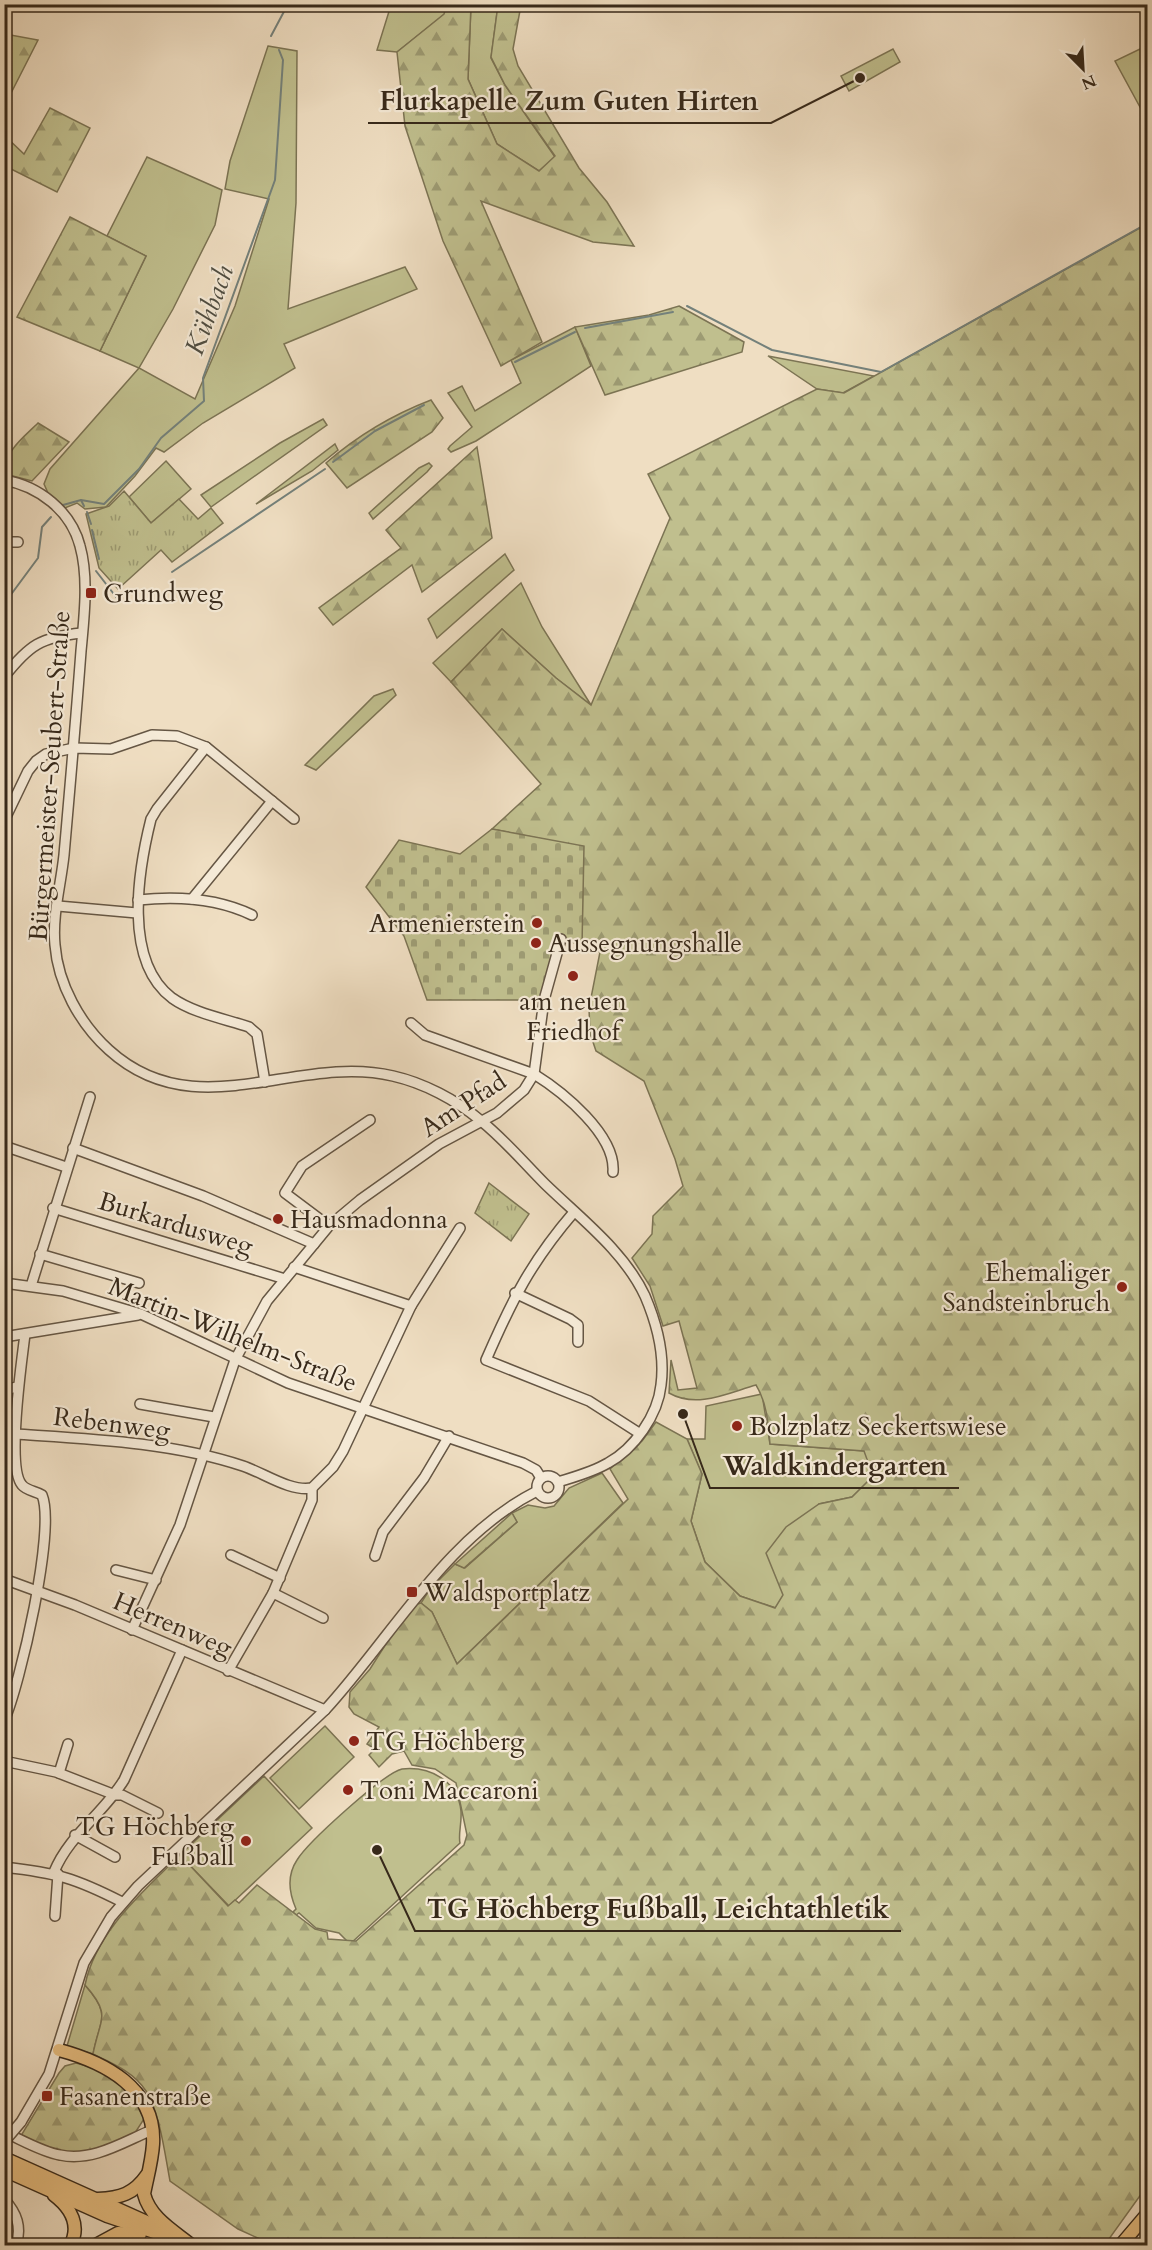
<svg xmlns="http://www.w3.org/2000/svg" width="1152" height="2250" font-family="Cardo,serif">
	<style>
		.grass { fill: #c0bf8e; stroke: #7c7454; stroke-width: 1.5 }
		.forest { fill: url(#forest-firs); stroke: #7c7454; stroke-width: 1.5 }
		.cemetery { fill: url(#cemetery-stones); stroke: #7c7454; stroke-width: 1.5 }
		.park { fill: url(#park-tufts); stroke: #7c7454; stroke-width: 1.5 }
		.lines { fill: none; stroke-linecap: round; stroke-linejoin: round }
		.stream { stroke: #74817b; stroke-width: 2 }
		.minor-casing { stroke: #655644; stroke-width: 12 }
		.major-casing { stroke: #37291a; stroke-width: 15 }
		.minor { stroke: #f5ead7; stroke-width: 9 }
		.major { stroke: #e8bf81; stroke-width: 12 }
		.minor-bridge-casing { stroke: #655644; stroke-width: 12; stroke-linecap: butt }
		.minor-bridge { stroke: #f5ead7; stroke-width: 9 }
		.poi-dot { fill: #8f2418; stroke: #f5ead7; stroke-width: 2 }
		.labels { text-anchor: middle; stroke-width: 4.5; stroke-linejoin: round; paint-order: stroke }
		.poi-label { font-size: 26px; fill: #37291a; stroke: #f5ead7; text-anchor: start }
		.street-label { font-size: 26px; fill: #37291a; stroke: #f5ead7 }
		.water-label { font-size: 27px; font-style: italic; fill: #504e42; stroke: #f5ead7 }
		.leader { fill: none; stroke: #37291a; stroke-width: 2 }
		.callout-dot { fill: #37291a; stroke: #f5ead7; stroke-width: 2 }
		.callout-label { font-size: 27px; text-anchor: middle; font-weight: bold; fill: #37291a; stroke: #f5ead7; stroke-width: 4.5; stroke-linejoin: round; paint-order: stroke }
	</style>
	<defs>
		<pattern id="forest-firs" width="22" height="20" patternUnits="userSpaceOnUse" patternTransform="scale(1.5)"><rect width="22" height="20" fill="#c0bf8e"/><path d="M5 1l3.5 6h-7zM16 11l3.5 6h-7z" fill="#9d9b73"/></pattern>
		<pattern id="cemetery-stones" width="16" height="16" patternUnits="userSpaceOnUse" patternTransform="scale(1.5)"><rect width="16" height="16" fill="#c0bf8e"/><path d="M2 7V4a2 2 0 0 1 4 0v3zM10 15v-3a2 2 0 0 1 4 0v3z" fill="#9d9b73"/></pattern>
		<pattern id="park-tufts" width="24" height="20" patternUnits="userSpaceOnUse" patternTransform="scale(1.5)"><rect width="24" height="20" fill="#c0bf8e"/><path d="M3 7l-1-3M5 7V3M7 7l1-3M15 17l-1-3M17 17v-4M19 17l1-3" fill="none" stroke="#9d9b73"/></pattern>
	</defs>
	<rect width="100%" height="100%" fill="#efdec2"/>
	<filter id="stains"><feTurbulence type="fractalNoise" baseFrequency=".00333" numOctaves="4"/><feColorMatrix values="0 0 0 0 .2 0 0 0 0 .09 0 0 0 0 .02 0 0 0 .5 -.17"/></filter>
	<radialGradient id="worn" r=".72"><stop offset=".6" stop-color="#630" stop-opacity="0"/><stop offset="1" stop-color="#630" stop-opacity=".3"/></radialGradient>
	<g class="grass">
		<path d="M391 5H447L445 14 397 52 377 50Z"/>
		<path d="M471 5H498L491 58 505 85 555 157 539 171 497 144 468 79Z"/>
		<path d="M268 46 297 51 296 203 288 309 405 267 417 289 284 344 295 368 203 423 164 452 156 448 135 476 106 507 85 509 77 503 65 508 48 493 44 484 50 469 139 368 100 351 146 256 107 236 147 157 222 190 215 225 173 309 139 368 195 399 235 306 269 199 225 189 230 161Z"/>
		<path d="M893 49 900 62 849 91 841 76Z"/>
		<path d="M1140 49 1147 62V120L1115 61Z"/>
		<path d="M575 327 591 366 476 441 451 452 448 449 450 446 472 427 448 393 462 386 475 411 521 383 511 360Z"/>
		<path d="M768 356 874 376 843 393 817 389Z"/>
		<path d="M323 419 327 425 211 507 201 495 280 443Z"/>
		<path d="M335 444 338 450 312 471 256 504Z"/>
		<path d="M166 461 191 489 151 523 129 497Z"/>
		<path d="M429 463 432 466 427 472 373 519 369 513 419 468Z"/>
		<path d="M505 554 514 570 437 638 428 619Z"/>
		<path d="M521 583 542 627 591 705 556 678 502 629 451 682 433 663Z"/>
		<path d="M393 689 396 695 316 770 305 765 374 696Z"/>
		<path d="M762 1394 770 1444 865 1451 874 1476 852 1497 819 1504 784 1595 776 1608 740 1596 705 1562 691 1521 702 1474 687 1439H705L706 1406Z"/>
		<path d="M602 1473 623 1503 457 1664 432 1612 421 1603 430 1589 455 1564 465 1568 517 1522 512 1513 528 1505 545 1508 554 1506 569 1488Z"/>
		<path d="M325 1726 354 1757 299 1809 270 1778Z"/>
		<path d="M402 1769C430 1766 458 1781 461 1811 462 1823 458 1834 460 1843L350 1944 339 1933 316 1928 299 1913 296 1915 293 1912 296 1909C289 1893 287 1875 297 1860 308 1842 384 1773 402 1769Z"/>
		<path d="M264 1776 312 1828 229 1906 180 1855Z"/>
		<path d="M85 1985C112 2016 100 2018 93 2054L67 2046Z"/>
	</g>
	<g class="forest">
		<path d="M447 5H471L468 79 497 144 539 171 555 156 505 85 491 57 498 5H521L513 49 518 66 579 168 607 202 634 246 593 242 481 201 542 342 501 366 443 241 405 126 397 52 444 14Z"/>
		<path d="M5 34 38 40 5 105 4 34Z"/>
		<path d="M50 108 90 128 57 192 5 166V136L24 154Z"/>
		<path d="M70 217 146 256 100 351 17 317Z"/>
		<path d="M1147 224V2186L1109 2239 1100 2245H273L238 2229 170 2181C165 2155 160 2113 146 2091 134 2072 112 2063 93 2054 100 2018 112 2015 85 1985 96 1931 143 1892 180 1855L228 1906 235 1900 239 1903 257 1885 315 1929 327 1932 328 1939 356 1941 464 1845 467 1835 456 1783 435 1769 412 1765 404 1751 392 1754 379 1767 369 1755 375 1749 367 1744 379 1727 354 1714 349 1707 350 1692 370 1669 398 1625 414 1605 421 1603 432 1612 457 1664 628 1499 610 1469 642 1441 656 1422 687 1439 702 1474 691 1521 705 1562 740 1596 775 1608 783 1595 766 1553 786 1527 819 1504 852 1497 873 1476 864 1451 770 1444C768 1423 767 1403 756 1385 728 1393 697 1409 669 1393L671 1360 678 1390 697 1388 679 1321 663 1326 650 1286 632 1258 652 1234 653 1216 683 1186 675 1159 644 1081 596 1051 590 1033 589 1008 600 952 582 945 583 847 492 829 541 784 451 682 502 629 556 678 591 705 670 518 648 474 817 389 844 393Z"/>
		<path d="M679 306 744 342 742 352 605 395 575 327 649 315Z"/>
		<path d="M431 400 443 418 432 432 347 488 326 463C357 436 392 415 431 400Z"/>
		<path d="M38 423 69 442 32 481 5 474C4 451 23 438 38 423Z"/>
		<path d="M477 447 492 538 422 592 412 565 333 625 319 608 401 548 386 530Z"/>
		<path d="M512 1513 517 1522 464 1568 455 1564Z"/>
		<path d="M76 2063C116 2073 126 2082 144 2119L131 2139 75 2157 19 2139 59 2073 65 2066Z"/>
	</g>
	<g class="cemetery">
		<path d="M492 829 584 846 582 945 561 939 544 1000H427L404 936 366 887 399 840 460 854Z"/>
		<path d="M14 1402V1470L5 1472V1404Z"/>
	</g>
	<g class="park">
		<path d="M124 491 151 523 179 499 198 519 211 508 223 523 172 562 161 550 118 589 99 568 86 514 109 506Z"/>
		<path d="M489 1183 529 1214 511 1241 475 1213Z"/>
	</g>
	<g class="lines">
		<g class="stream">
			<path d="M271 36 288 4"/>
			<path d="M687 306 772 350 881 372 1148 223"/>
			<path d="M585 328 673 312"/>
			<path d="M515 362 575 332"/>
			<path d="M333 462 375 431 424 405"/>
			<path d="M81 500 84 506"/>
			<path d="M63 505 81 500 104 504 139 469 161 438 204 401 203 378 275 180 283 60 279 50"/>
			<path d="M87 512 91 524"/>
			<path d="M92 530 99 559"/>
			<path d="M96 571 120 602"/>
			<path d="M172 572 325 469"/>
			<path d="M4 604 38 558 42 527 51 517"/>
		</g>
		<g class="minor-casing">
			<g id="minor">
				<path d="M4 480C39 486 71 511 80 546 89 578 84 618 81 651 76 719 70 787 64 855 61 884 52 916 55 945 58 984 80 1024 109 1050 196 1129 297 1053 393 1076 424 1083 456 1100 480 1120 504 1139 524 1163 545 1184 580 1218 624 1251 645 1296 657 1324 665 1355 661 1385 658 1415 634 1449 608 1463 593 1472 574 1477 558 1482"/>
				<path d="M4 542H18"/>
				<path d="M4 677C29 645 41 637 82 633"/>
				<path d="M206 747 157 809 151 819C138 871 123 961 172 998 193 1013 225 1019 249 1027L257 1034 265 1082"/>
				<path d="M4 821 28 771 36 761 46 754 74 748 111 749 152 735 177 736 206 747 294 819"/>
				<path d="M192 899 272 801"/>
				<path d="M138 900C176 896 217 898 252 915"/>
				<path d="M58 906 137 913"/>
				<path d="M411 1023 425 1035 534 1074C563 1092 616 1135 613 1172"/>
				<path d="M4 1146 66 1167"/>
				<path d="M73 1148 203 1196 314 1244"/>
				<path d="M53 1208 285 1279"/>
				<path d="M574 1212C531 1262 512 1300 486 1360L589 1401 639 1433"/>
				<path d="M329 1226 285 1193 302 1166 370 1120"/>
				<path d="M40 1254 139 1283"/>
				<path d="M294 1267 411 1306"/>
				<path d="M4 1283 63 1291 141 1314 288 1383 523 1463 536 1470 541 1478"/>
				<path d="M31 1286 90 1097"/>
				<path d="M515 1293 570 1319 578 1325V1342"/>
				<path d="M4 1337 138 1315"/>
				<path d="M4 1390 17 1387"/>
				<path d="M140 1404 214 1417"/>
				<path d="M15 1434C90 1439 171 1442 243 1466 264 1473 290 1492 312 1488L333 1467 343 1451 411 1306 460 1228"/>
				<circle cx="548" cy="1487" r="11"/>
				<path d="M231 1555 280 1578"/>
				<path d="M375 1556 383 1532 424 1478 449 1436"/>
				<path d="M116 1570 156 1580"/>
				<path d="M4 1579 75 1605 325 1710"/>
				<path d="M273 1593 323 1618"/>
				<path d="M132 1630 180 1525 235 1360 267 1301 329 1226 360 1200 439 1144 497 1113 524 1090 534 1074 544 1000 561 939"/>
				<path d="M228 1671 273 1593 312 1500V1488"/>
				<path d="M4 1721C20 1685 56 1529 42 1495 36 1491 27 1491 22 1485 6 1467 22 1360 25 1334"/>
				<path d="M4 1761 56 1772 115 1795H122L158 1813"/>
				<path d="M59 1773 68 1744"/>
				<path d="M75 1835 115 1857"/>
				<path d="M4 1867C57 1873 75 1878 122 1902"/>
				<path d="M54 1872C69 1835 103 1814 124 1780L182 1650"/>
				<path d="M55 1916 58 1874"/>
				<path d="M21 2122 49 2074 84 1963 111 1917 138 1886 325 1710C392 1637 446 1537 537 1491"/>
				<path d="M4 2132C22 2140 42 2152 60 2155 93 2162 123 2142 152 2130"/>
				<path d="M4 2199C17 2213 22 2227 16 2246"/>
			</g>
		</g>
		<g class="major-casing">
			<g id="major">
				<path d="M1146 4 1148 8"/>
				<path d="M59 2050C104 2062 156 2088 153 2144 152 2161 147 2178 144 2194 150 2218 174 2231 191 2245"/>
				<path d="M4 2158 160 2228"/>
				<path d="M4 2170 107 2216 181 2241"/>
				<path d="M54 2195C71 2208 81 2226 70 2246"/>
				<path d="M98 2199C120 2198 134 2194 147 2175"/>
				<path d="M94 2246 118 2233 140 2234"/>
				<path d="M1120 2246 1148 2213"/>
			</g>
		</g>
		<use href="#minor" class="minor"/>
		<use href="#major" class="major"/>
		<g class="minor-bridge-casing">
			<path id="minor-bridge" d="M4 2142 21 2122"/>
		</g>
		<use href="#minor-bridge" class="minor-bridge"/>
	</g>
	<g class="poi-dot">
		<rect x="85" y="587" width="12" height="12" rx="3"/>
		<circle cx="537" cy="923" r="6"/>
		<circle cx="536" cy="943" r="6"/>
		<circle cx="573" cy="976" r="6"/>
		<circle cx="278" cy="1219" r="6"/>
		<circle cx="1122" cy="1287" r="6"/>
		<circle cx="737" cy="1426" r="6"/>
		<rect x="406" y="1586" width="12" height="12" rx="3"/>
		<circle cx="354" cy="1741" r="6"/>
		<circle cx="348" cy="1790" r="6"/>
		<circle cx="246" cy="1841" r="6"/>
		<rect x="41" y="2090" width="12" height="12" rx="3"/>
	</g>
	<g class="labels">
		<g class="poi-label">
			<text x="103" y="602">Grundweg</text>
			<text x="525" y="932" text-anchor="end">Armenierstein</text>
			<text x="548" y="952">Aussegnungshalle</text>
			<text x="573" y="1010" text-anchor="middle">am neuen<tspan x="573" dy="30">Friedhof</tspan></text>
			<text x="290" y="1228">Hausmadonna</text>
			<text x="1110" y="1281" text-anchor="end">Ehemaliger<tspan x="1110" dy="30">Sandsteinbruch</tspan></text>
			<text x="749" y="1435">Bolzplatz Seckertswiese</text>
			<text x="424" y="1601">Waldsportplatz</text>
			<text x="366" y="1750">TG Höchberg</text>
			<text x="360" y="1799">Toni Maccaroni</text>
			<text x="234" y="1835" text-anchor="end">TG Höchberg<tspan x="234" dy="30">Fußball</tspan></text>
			<text x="59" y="2105">Fasanenstraße</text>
		</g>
		<g class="street-label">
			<text transform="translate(49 776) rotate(-86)" y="9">Bürgermeister-Seubert-Straße</text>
			<text transform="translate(463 1104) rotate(-33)" y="9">Am Pfad</text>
			<text transform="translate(176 1223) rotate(17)" y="9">Burkardusweg</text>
			<text transform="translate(233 1334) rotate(22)" y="9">Martin-Wilhelm-Straße</text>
			<text transform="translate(112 1423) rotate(7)" y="9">Rebenweg</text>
			<text transform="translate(173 1624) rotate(23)" y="9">Herrenweg</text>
		</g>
		<g class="water-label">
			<text transform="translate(209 310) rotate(-70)" y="9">Kühbach</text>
		</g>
	</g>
	<path class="leader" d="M860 78L771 123H368M683 1414L710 1488H959M377 1850L415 1931H901"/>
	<g class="callout-dot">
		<circle cx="860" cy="78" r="6"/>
		<circle cx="683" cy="1414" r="6"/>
		<circle cx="377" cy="1850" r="6"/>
	</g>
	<g class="callout-label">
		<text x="569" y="110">Flurkapelle Zum Guten Hirten</text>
		<text x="835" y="1475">Waldkindergarten</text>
		<text x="658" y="1918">TG Höchberg Fußball, Leichtathletik</text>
	</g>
	<rect width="1152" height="2250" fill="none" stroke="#efdec2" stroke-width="24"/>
	<rect x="6" y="6" width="1140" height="2238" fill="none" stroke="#37291a" stroke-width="3"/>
	<rect x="12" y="12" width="1128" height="2226" fill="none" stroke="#37291a" stroke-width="1.5"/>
	<g transform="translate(1083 69) rotate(156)" stroke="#f5ead7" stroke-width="4.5" paint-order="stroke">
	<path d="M0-4.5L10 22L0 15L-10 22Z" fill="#37291a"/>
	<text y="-9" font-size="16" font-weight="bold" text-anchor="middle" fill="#37291a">N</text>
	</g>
	<rect width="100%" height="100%" filter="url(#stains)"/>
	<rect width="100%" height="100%" fill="url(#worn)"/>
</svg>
